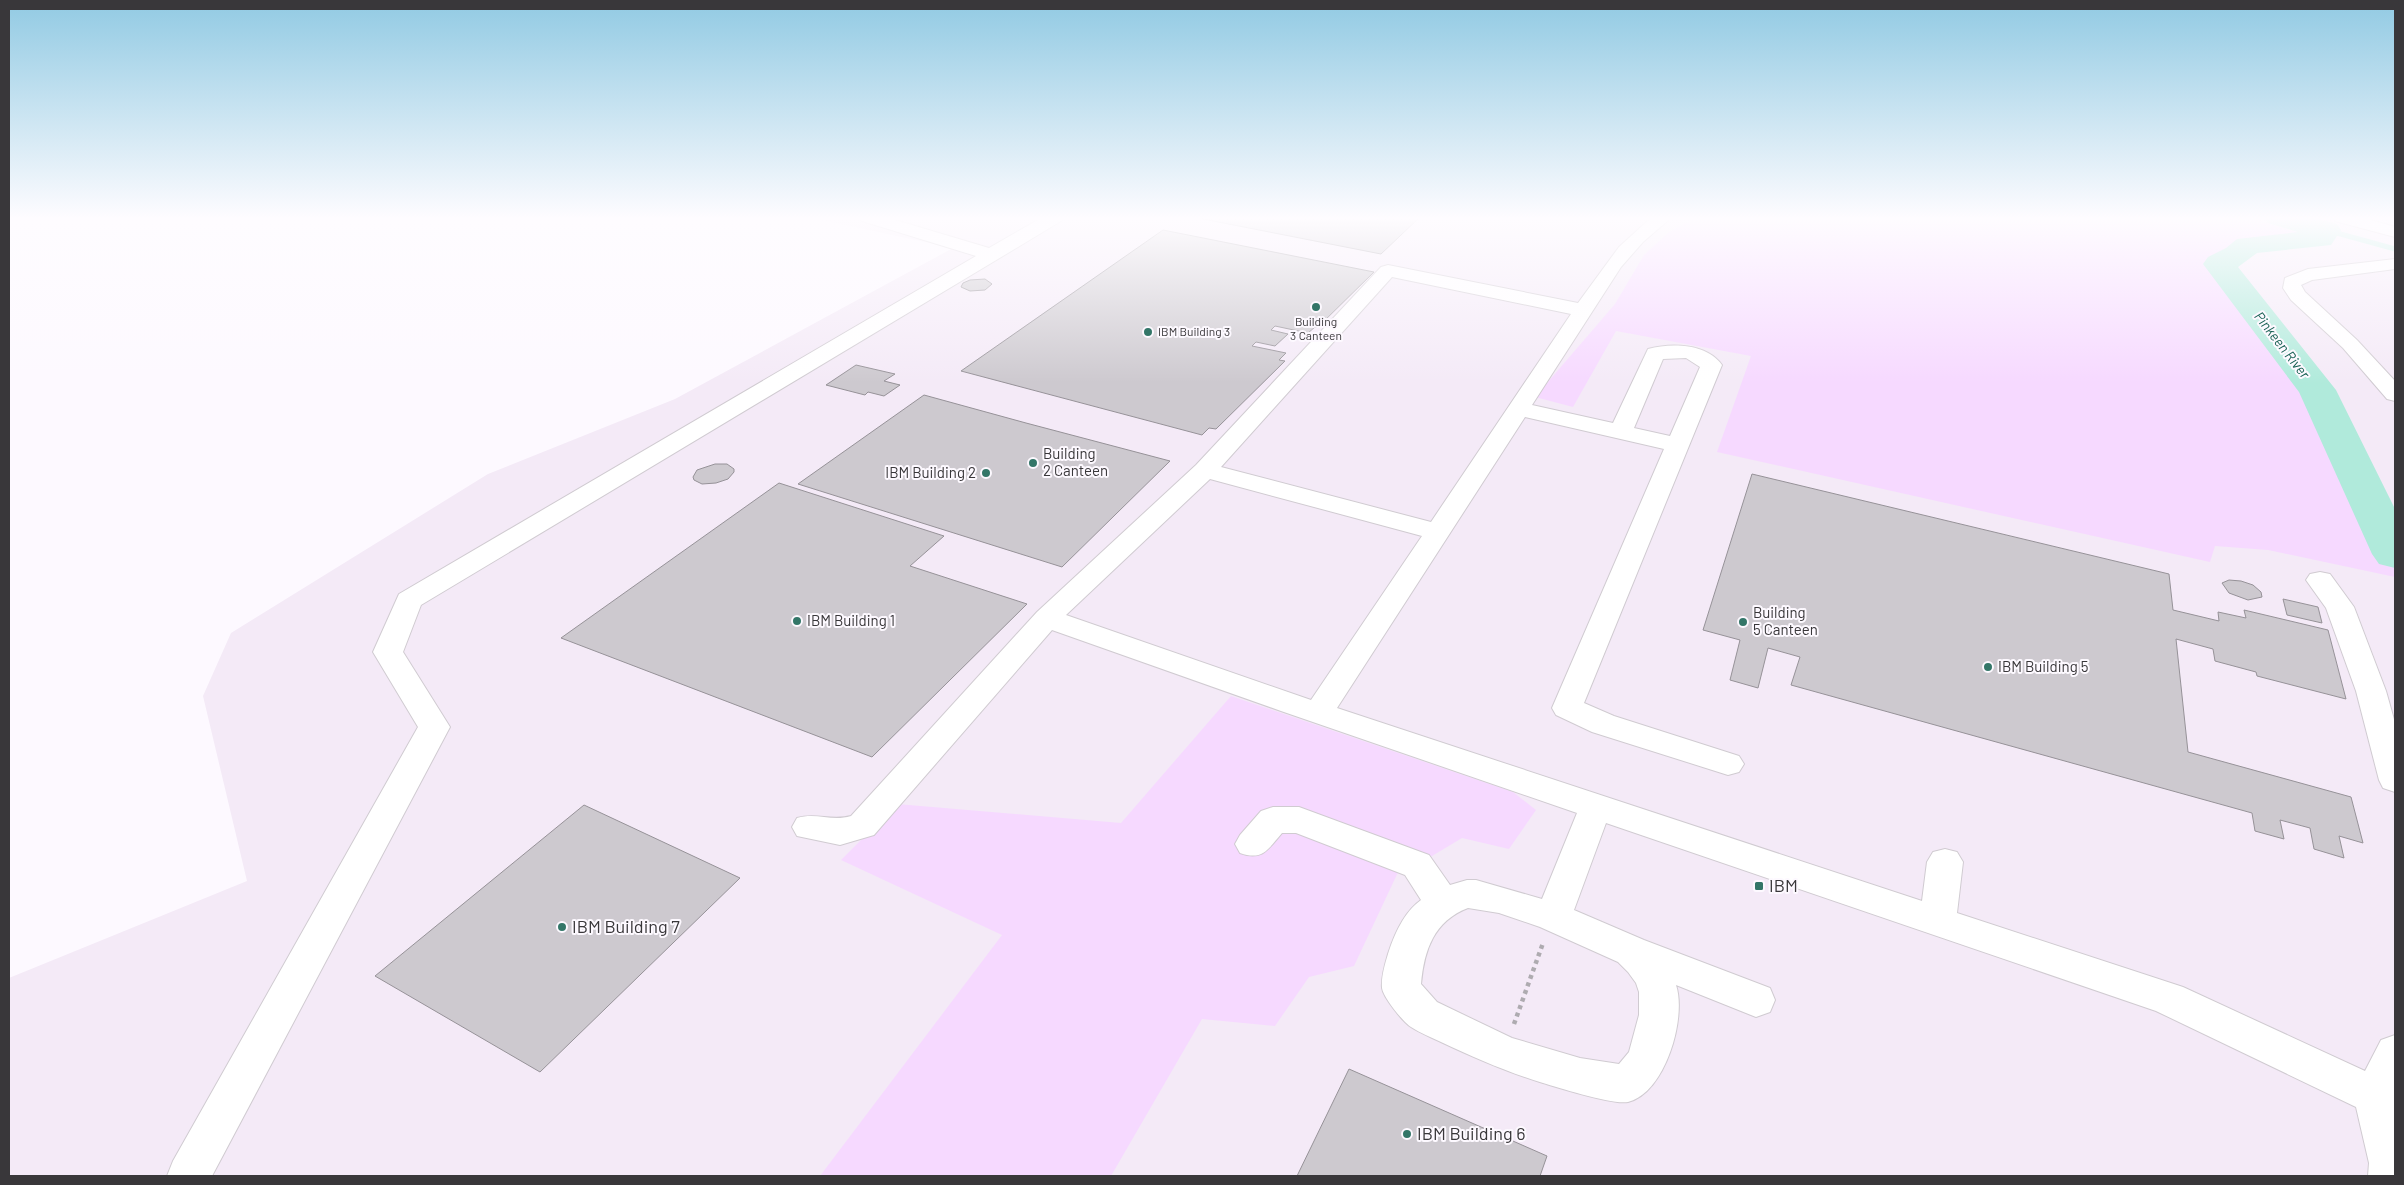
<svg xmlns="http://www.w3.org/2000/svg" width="2404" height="1185" font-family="Barlow,sans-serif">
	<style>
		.built { fill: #f4eaf7 }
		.green { fill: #f6d9ff }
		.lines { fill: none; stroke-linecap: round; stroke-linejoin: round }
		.stream { stroke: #b0eadb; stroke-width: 5 }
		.river { fill: #b0eadb; fill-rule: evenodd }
		.building { fill: #cdc9cf; stroke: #969298 }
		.minor-casing { stroke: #d0cbd1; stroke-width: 2 }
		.path { stroke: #aeabb0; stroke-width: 4.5; stroke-dasharray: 4 4; stroke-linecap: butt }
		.minor { fill: #fff; fill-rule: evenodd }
		.poi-dot { fill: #337668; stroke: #fdf9ff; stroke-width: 2 }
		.labels { text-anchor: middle; stroke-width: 4; stroke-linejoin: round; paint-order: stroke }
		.far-poi-label { font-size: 12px; fill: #39373a; stroke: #fdf9ff }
		.far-water-label { font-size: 14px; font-style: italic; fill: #176053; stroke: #fdf9ff }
		.poi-label { font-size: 15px; fill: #39373a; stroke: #fdf9ff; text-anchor: start }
		.near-poi-label { font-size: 18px; fill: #39373a; stroke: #fdf9ff; text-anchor: start }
	</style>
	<rect width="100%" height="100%" fill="#fdf9ff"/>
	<path class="built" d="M808 217H2395V1176H9V978L247 881 203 696 231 633 488 474 675 399 953 248Z"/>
	<g class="green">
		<path d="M1697 217H2246L2320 239 2248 245 2220 264 2317 390 2395 554V577L2268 550 2215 546 2210 562 1717 452 1751 356 1616 331 1573 407 1535 397 1615 304 1644 255 1669 232Z"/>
		<path d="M1231 696 1513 792 1536 810 1509 849 1462 838 1417 865 1400 868 1354 966 1309 977 1275 1026 1202 1019 1111 1176H820L1002 935 841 860 897 804 1121 823Z"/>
	</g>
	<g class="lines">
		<path class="stream" d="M2326 230 2395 249"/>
		<path class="river" d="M2263 217H2311L2337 224 2341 230 2331 245 2257 253 2238 267 2336 390 2395 509V568L2379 564 2372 554 2299 392 2203 264 2208 257 2226 248 2237 239 2298 232 2268 223Z"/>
	</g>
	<g class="building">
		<path d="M1193 217H1420L1381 254Z"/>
		<path d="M1163 230 1374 272 1318 327H1315L1308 333 1275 326 1271 330 1288 334 1275 346 1256 342 1252 346 1286 353 1279 360 1285 361 1216 429 1209 428 1202 435 961 371Z"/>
		<path d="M985 279 992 284 985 290 970 291 961 287 963 283 970 280Z"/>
		<path d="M856 365 895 374 884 381 900 385 884 396 868 392 865 395 826 385Z"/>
		<path d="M924 395 1026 423 1170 461 1062 567 798 484Z"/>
		<path d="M715 464H727L734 469V472L728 479 716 483 702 484 694 480 693 477 697 470Z"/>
		<path d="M1752 474 2169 574 2173 610 2219 621 2218 612 2246 618 2244 610 2328 630 2346 699 2257 676 2256 672 2215 661 2213 649 2176 639 2188 752 2351 797 2363 843 2339 836 2344 858 2314 849 2310 828 2280 820 2284 839 2255 831 2252 813 1791 685 1800 657 1768 648 1758 688 1730 680 1740 640 1703 630Z"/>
		<path d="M779 483 944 536 910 566 1027 604 872 757 561 638Z"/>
		<path d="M2229 580 2241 581 2253 585 2261 592 2262 597 2248 600 2229 593 2222 583Z"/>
		<path d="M2283 599 2318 607 2322 623 2287 615Z"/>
		<path d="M584 805 740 878 540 1072 375 976Z"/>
		<path d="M1349 1069 1547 1156 1540 1176H1297Z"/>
	</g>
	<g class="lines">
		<g class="minor-casing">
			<g id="minor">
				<path d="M860 217H885L989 248 1043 217H1063L1061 221 998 259 421 605 403 652 450 727 212 1176H167L173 1161 418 727 373 652 399 594 976 256 862 221Z"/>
				<path d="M1652 217H1672L1643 242 1621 267 1532 405 1613 423 1648 349C1671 343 1706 343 1722 365L1584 703 1614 716 1739 756 1744 764 1739 772 1728 775 1592 732 1556 715 1552 708 1664 449 1525 417 1337 708 1922 901 1927 862 1933 852 1945 849 1957 852 1963 862 1957 913 2183 987 2365 1071 2381 1040 2395 1035V1176H2368L2369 1163 2356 1107 2156 1011 1606 823 1574 910 1644 940 1770 988 1775 1000 1770 1012 1756 1017 1676 985C1687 1018 1665 1093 1628 1102 1613 1105 1560 1088 1543 1083 1507 1072 1475 1058 1441 1042 1431 1037 1420 1033 1411 1027 1403 1022 1383 997 1382 988 1381 977 1385 964 1388 954 1394 935 1404 912 1421 900L1405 875 1296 833H1282C1268 849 1263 861 1240 853L1235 844 1240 835 1261 811 1273 807H1299L1429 855 1450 885 1467 880H1476L1542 899 1577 813 1281 711 1052 630 874 835 840 845 797 836 792 827 797 818C817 812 831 822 851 816L1037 612 1196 465 1381 267 1388 265 1578 303 1619 247ZM1392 277 1571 314 1431 522 1221 467ZM1686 358 1700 367 1670 436 1634 428 1663 359ZM1210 479 1422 536 1311 700 1066 615ZM1468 908 1499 913 1540 927 1618 962 1628 972 1636 983 1639 992V1015L1629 1052 1619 1064 1580 1058 1512 1038 1437 1002 1421 984C1424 950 1434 921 1468 908Z"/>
				<path d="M2333 217H2360L2395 227V237L2335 221Z"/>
				<path d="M2395 259V269L2312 280 2301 285 2305 292 2357 340 2395 381V401L2387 399 2343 348 2291 300 2283 288 2285 278 2308 269Z"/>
				<path d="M2320 572 2330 574 2354 607 2386 691 2395 723V792L2383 788 2379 780 2356 691 2326 608 2306 580 2310 574Z"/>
			</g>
		</g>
		<path class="path" d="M1514 1024 1543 943"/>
		<use href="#minor" class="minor"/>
	</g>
	<linearGradient id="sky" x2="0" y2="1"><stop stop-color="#91cae3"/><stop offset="0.57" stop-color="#fefcff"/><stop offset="1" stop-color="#fefcff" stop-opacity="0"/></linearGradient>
	<rect width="2404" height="383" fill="url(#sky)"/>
	<g class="poi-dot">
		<circle cx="1316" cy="307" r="5"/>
		<circle cx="1148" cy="332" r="5"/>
		<circle cx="1033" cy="463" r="5"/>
		<circle cx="986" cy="473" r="5"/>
		<circle cx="797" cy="621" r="5"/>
		<circle cx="1743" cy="622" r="5"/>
		<circle cx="1988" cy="667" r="5"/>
		<rect x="1754" y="881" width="10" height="10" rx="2.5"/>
		<circle cx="562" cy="927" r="5"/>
		<circle cx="1407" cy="1134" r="5"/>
	</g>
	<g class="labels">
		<g class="far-poi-label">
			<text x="1316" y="326">Building<tspan x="1316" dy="14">3 Canteen</tspan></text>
			<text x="1158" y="336" text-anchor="start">IBM Building 3</text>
		</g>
		<g class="far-water-label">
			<text transform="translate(2282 345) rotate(52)" y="5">Pinkeen River</text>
		</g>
		<g class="poi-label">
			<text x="1043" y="459">Building<tspan x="1043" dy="17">2 Canteen</tspan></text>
			<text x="976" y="478" text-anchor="end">IBM Building 2</text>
			<text x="1753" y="618">Building<tspan x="1753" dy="17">5 Canteen</tspan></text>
			<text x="807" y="626">IBM Building 1</text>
			<text x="1998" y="672">IBM Building 5</text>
		</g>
		<g class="near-poi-label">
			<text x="1769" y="892">IBM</text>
			<text x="572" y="933">IBM Building 7</text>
			<text x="1417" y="1140">IBM Building 6</text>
		</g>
	</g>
	<rect width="2404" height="1185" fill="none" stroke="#39373a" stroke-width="20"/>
</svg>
